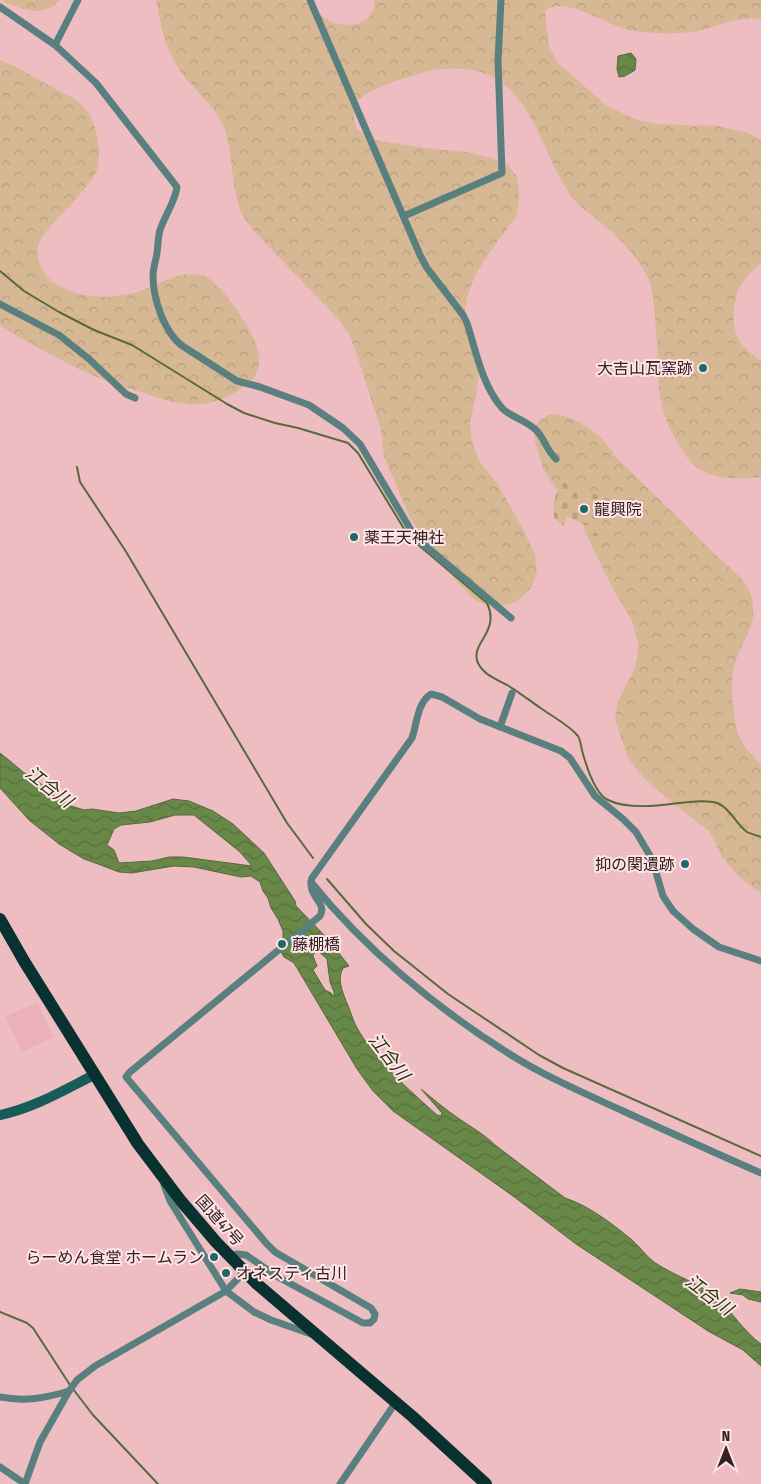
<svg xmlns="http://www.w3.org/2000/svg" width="761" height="1484" font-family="'Fira Sans Condensed','Noto Sans JP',sans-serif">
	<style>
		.built { fill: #ebb1b8 }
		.forest { fill: url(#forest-crowns) }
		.cemetery { fill: url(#cemetery-stones) }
		.water { fill: url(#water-waves); stroke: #58693d; fill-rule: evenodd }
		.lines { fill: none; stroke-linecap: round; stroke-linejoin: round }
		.stream { stroke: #58693d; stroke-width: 2 }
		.minor { stroke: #59807e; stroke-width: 7 }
		.secondary { stroke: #165c59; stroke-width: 10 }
		.trunk { stroke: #08312f; stroke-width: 12 }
		.poi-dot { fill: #1d6966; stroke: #ffe5e7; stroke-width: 2 }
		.labels { text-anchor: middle; stroke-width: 4; stroke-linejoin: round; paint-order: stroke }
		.poi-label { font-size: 16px; fill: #322022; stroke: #ffe5e7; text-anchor: start }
		.street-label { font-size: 16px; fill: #322022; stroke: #ffe5e7 }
		.water-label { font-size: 18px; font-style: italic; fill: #223807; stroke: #ffe5e7 }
	</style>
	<defs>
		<pattern id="forest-crowns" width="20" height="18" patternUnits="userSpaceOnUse" patternTransform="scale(1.25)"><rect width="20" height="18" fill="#d7b894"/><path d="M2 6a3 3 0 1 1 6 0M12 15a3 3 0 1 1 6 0" fill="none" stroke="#b99e7f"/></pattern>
		<pattern id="cemetery-stones" width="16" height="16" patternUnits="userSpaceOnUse" patternTransform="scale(1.25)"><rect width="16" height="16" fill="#d7b894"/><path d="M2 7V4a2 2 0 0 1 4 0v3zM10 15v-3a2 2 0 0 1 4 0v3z" fill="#b99e7f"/></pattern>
		<pattern id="water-waves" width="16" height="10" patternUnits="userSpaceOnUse" patternTransform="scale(1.25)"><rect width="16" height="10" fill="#688848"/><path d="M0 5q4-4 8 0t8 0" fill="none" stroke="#566f3c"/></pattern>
	</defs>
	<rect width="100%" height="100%" fill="#eebdc2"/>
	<path class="built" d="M37 1002 54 1037 22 1052 5 1017Z"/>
	<g class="forest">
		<path d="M2 0H60C40 18 28 10 6 3Z"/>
		<path d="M156 0H303C312 8 323 20 335 23 355 28 374 23 375 0H761V20C739 14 718 27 697 31 680 34 661 34 643 32 633 31 623 29 614 25 593 17 572 1 548 8L545 12 549 46 558 63 607 106 637 120 656 124 718 126 749 133 761 141V263C753 271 742 280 738 290 733 304 731 326 739 340 743 348 753 355 761 361V477C739 479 711 481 693 464 688 460 685 454 682 449 672 436 664 418 661 401 658 389 659 376 658 363 658 348 656 333 655 318 654 306 653 289 648 278 637 255 618 237 599 221 592 215 582 209 576 202 539 158 535 76 465 69 450 68 436 68 421 73 400 80 372 87 356 102L354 117 356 128 366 136 380 141 432 149 466 152 492 158 508 165 516 175 519 188V202L516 217 499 239 476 273 467 297 465 311 468 324 475 337 478 355 479 373 476 396 470 423 472 441 478 459 498 485 522 527 535 554 537 571 532 587 523 596 513 603 497 607 486 605 475 600 459 584 438 559 410 518 384 456 381 430 357 355 349 334 337 318 254 231C251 226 246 221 243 216 230 189 234 157 225 130 218 110 196 91 183 75 166 51 161 29 156 0Z"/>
		<path d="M0 60C19 68 36 78 54 88 64 93 75 98 83 106 96 118 102 150 98 167 95 177 83 191 76 199 67 210 41 233 38 246 36 254 39 264 43 271 48 280 57 285 66 289 87 299 111 298 134 293 156 287 180 268 204 276 217 280 239 312 246 324 254 339 264 355 257 372 254 381 246 385 239 390 208 411 178 406 144 393 132 389 119 386 107 381 80 371 55 357 30 343 20 337 9 332 0 325Z"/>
		<path d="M549 414C566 414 581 422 594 432 604 438 611 451 619 460 651 491 682 522 714 553 726 566 746 578 751 595 760 628 741 639 734 667 730 681 733 725 740 738 745 748 753 757 761 764V893L740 878 722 857 710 832 663 795 644 778 628 758 615 720 618 701 633 672 637 659 638 643 631 619 613 589 586 534 580 515 551 482 543 468 535 442 534 428 538 422Z"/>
	</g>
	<path class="cemetery" d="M563 482 604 498 600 530 602 534 600 538 589 534 590 527 567 517 563 526 554 518C553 502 554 495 563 482Z"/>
	<g class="water">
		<path d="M631 53 636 59 635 70 625 76 619 77 617 69 618 56Z"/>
		<path d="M0 753 10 761 23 772 44 786 54 796 71 806 84 810 92 809 119 813 136 811 173 799 189 801 213 811 233 824 264 853 295 901 296 906 327 938 349 966 343 968C337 979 342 990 346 1001 350 1009 352 1018 356 1026 374 1059 409 1090 437 1115L441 1116 442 1113 421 1089C433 1099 445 1109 458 1118 471 1127 484 1134 495 1145L565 1198C588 1205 614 1225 632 1240 640 1247 646 1256 654 1262 674 1276 698 1282 716 1298 733 1312 743 1331 761 1344V1366L743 1350 708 1331 576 1244 513 1196 393 1111 373 1091 357 1069 294 963 284 957 279 948 283 938V931L278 919 271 908 268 898 263 891 260 882 251 876 241 877 194 867 174 866 132 873 119 872 98 864 84 859 59 844 29 820 0 788ZM175 815H194L240 852 252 866 183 857H169L152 861 119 863 114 850 107 845 114 829 121 825 150 822ZM315 941 317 950 327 959 330 982 334 992V997L331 993 325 990 313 970 317 966 313 956 315 952 311 950V944Z"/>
		<path d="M740 1289 761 1292V1302L748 1299 743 1295 730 1293Z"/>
	</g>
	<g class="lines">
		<g class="stream">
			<path d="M0 271 24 291 59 312 94 330 132 345 227 404 244 413 275 423 298 428 348 443 358 453 409 537 487 603C501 632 469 644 478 663 484 675 496 679 507 685 519 692 530 701 542 709 553 717 569 725 578 736 581 741 581 748 583 754 587 768 595 794 608 800 626 809 659 806 679 803 691 802 705 799 717 803 730 808 736 824 747 832 750 834 757 835 761 837"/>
			<path d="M77 467 80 482 125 550 287 823 313 858"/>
			<path d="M327 879 366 924 394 951 448 994 539 1055 563 1068 761 1156"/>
			<path d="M0 1312 27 1323 33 1328 70 1385"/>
			<path d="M73 1389 93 1415 158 1484"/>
		</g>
		<g class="minor">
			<path d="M310 0 420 255 427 268 463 315 467 323C476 351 482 385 502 408 510 417 527 420 537 431 545 440 547 451 556 459"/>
			<path d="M0 7 55 45 96 83 177 187C175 202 165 215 160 230 158 237 158 245 157 253 156 260 153 268 153 276 153 299 164 331 181 345L237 381 260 387 309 405 343 428 360 444 415 537 511 618"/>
			<path d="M55 45 78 0"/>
			<path d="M404 216 502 173 498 61 501 0"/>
			<path d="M0 304 59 335 89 359 126 394 135 398"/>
			<path d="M500 727 512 693"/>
			<path d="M311 882C364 948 436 1008 508 1053 544 1076 584 1093 623 1111 669 1132 715 1153 761 1173"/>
			<path d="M164 1185 170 1201 226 1291 254 1312 271 1320 311 1334"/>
			<path d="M229 1255 238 1254 246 1255 278 1277 363 1323H370L374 1319 375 1314 371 1308 275 1252 266 1243 126 1077 130 1072 320 916C328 902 306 896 312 878L412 738C417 724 417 703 431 694L442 697 480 719 561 751 570 758 595 796 623 819 636 832 652 859 663 896 673 911 693 929 719 947 761 961"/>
			<path d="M0 1397C24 1402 46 1398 69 1391"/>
			<path d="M0 1467 25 1484"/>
			<path d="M25 1484 40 1442 69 1391 77 1380 95 1366 226 1291 245 1271"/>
			<path d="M340 1484 396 1402"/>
		</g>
		<path class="secondary" d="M0 1115C34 1108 64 1090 94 1075"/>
		<path class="trunk" d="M0 919 24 961 138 1144 181 1201 216 1242 257 1284 413 1417 486 1484"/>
	</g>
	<g class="poi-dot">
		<circle cx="703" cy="368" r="5"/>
		<circle cx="584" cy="509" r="5"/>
		<circle cx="354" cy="537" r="5"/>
		<circle cx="685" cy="864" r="5"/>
		<circle cx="282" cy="944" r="5"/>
		<circle cx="214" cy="1257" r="5"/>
		<circle cx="226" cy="1273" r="5"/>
	</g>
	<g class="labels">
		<g class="poi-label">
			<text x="693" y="374" text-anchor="end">大吉山瓦窯跡</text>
			<text x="594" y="515">龍興院</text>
			<text x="364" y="543">薬王天神社</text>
			<text x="675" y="870" text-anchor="end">抑の関遺跡</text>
			<text x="292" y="950">藤棚橋</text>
			<text x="204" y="1263" text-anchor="end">らーめん食堂 ホームラン</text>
			<text x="236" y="1279">オネスティ古川</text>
		</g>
		<g class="street-label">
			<text transform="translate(220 1220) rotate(48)" y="6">国道47号</text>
		</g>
		<g class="water-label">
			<text transform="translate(49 787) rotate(38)" y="6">江合川</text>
			<text transform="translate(389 1057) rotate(52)" y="6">江合川</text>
			<text transform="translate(709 1295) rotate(37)" y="6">江合川</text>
		</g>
	</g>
	<g transform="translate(726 1449)" stroke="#ffe5e7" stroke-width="4" paint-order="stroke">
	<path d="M0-4L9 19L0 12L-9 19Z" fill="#322022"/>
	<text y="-8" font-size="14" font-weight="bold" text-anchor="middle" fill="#322022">N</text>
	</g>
</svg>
